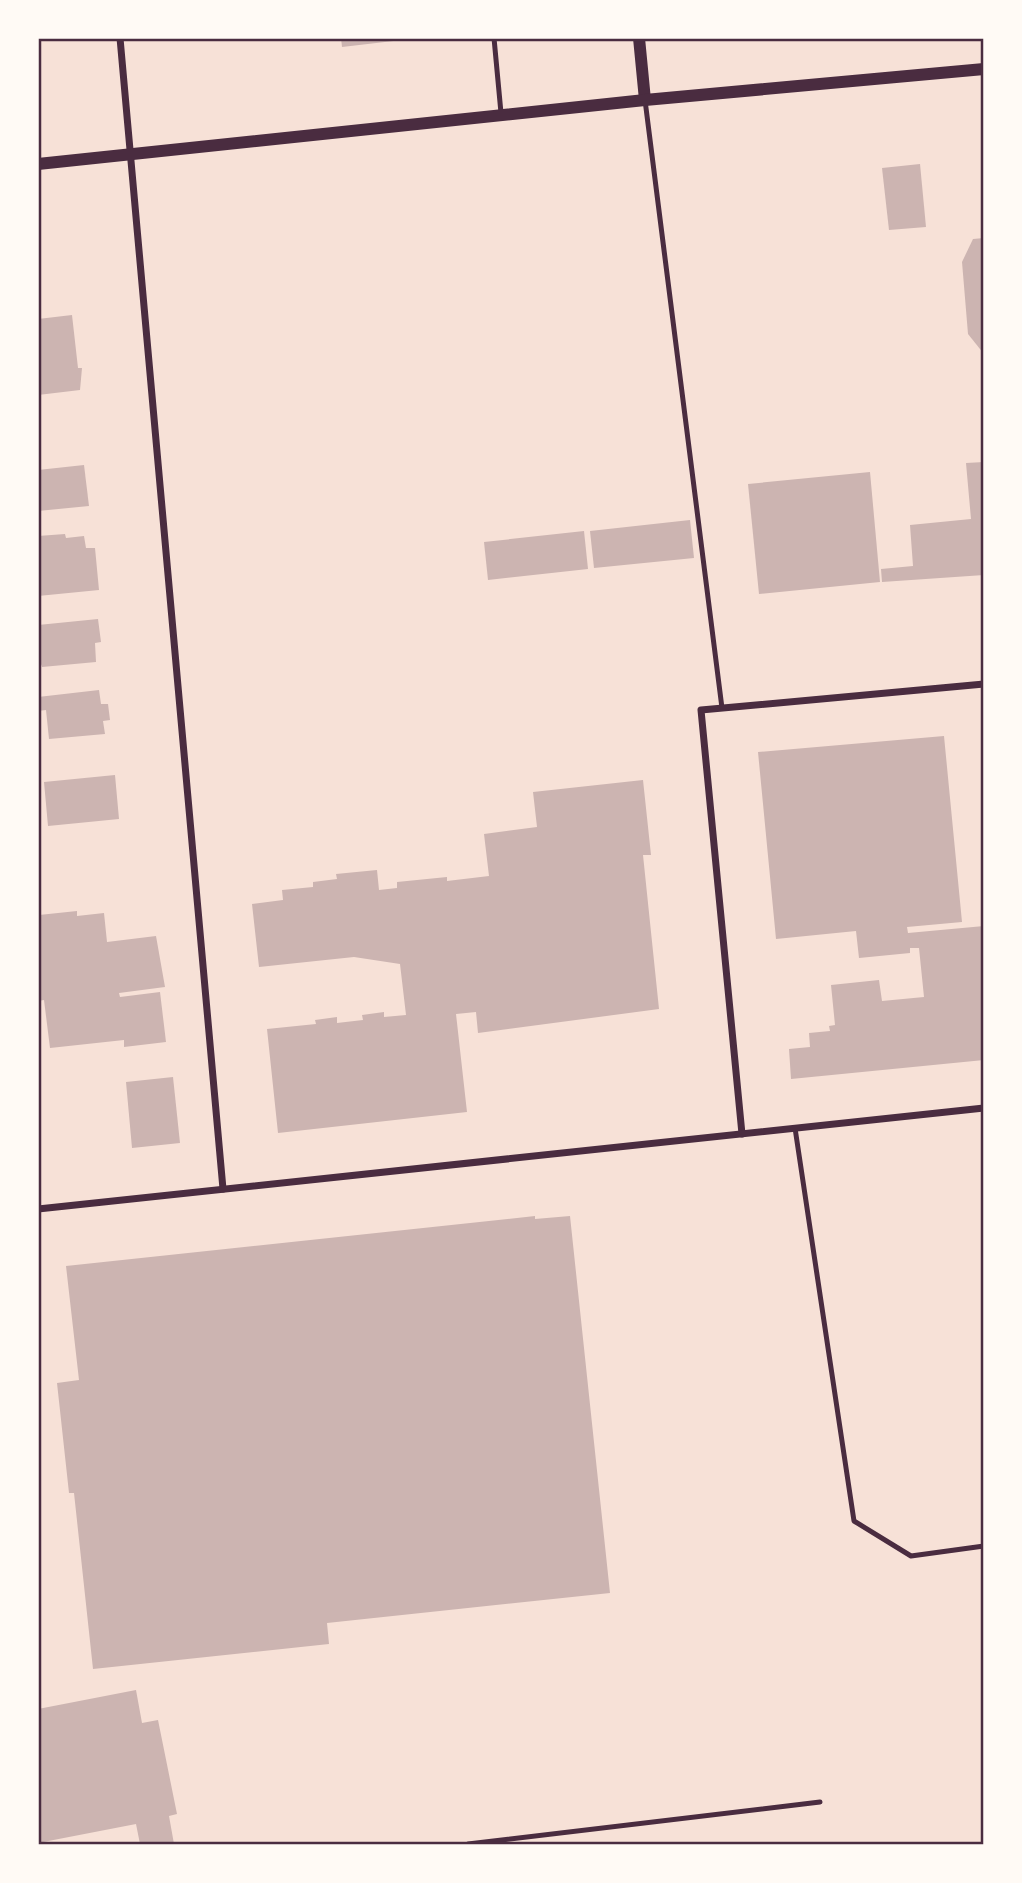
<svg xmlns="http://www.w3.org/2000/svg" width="1022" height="1883" font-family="'Nunito Sans',sans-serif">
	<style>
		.building { fill: #ccb4b1 }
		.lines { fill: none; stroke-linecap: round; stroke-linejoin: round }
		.service { stroke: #4a2c40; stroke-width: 5 }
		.minor { stroke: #4a2c40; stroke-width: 7 }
		.tertiary { stroke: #4a2c40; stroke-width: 12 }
		.neatline { fill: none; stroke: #4a2c40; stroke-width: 2.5 }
	</style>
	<rect width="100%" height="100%" fill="#f7e1d7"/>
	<g class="building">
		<path d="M341 38H402V40L342 47Z"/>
		<path d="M920 164 926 227 889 230 882 168Z"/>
		<path d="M984 238V354L968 334 962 262 973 239Z"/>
		<path d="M72 315 78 368H82L80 390 38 395V319Z"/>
		<path d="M984 462V575L882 582 881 569 913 566 910 525 971 519 966 463Z"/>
		<path d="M84 465 89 506 38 511V470Z"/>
		<path d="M870 472 880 582 759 594 748 484Z"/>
		<path d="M690 520 694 558 594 568 590 531Z"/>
		<path d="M584 531 588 569 488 580 484 542Z"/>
		<path d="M65 534 66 538 84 536 86 548H95L99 590 38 596V536Z"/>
		<path d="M98 619 101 642 95 643 96 662 42 667 38 655V625Z"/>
		<path d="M99 690 101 704H108L110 720 103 721 105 734 49 739 46 710 38 711V697Z"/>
		<path d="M944 736 962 922 907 927 908 933 984 926V1060L791 1079 789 1049 810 1047 809 1033 830 1031 829 1026 835 1025 831 985 879 980 882 1001 924 997 919 948H910V953L859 958 856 931 776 939 758 752Z"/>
		<path d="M115 775 119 819 48 826 44 782Z"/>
		<path d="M643 780 651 855H643L659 1009 478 1033 476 1012 456 1014 467 1112 278 1133 267 1029 316 1024 315 1020 337 1017V1023L363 1020 362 1015 384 1012V1017L406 1015 400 964 354 957 259 967 252 904 283 900 282 890 313 887V882L337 879 336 874 377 870 379 890 397 888V882L447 877V881L489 876 484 834 537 827 533 792Z"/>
		<path d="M77 911V916L104 913 107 942 156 936 165 987 119 993 120 997 160 992 166 1042 124 1047V1040L50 1048 44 1000 38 1001 39 915Z"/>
		<path d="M173 1077 180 1143 132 1148 126 1082Z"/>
		<path d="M535 1216V1219L570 1216 610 1593 327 1623 329 1644 93 1669 74 1493H69L57 1383 79 1380 66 1266Z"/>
		<path d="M136 1690 142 1723 158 1720 177 1814 169 1816 174 1844H140L136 1824 38 1843V1709Z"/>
	</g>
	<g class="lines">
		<g class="service">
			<path d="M494 38 501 113"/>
			<path d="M645 100 722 708"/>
			<path d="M795 1128 854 1521 911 1556 984 1546"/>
			<path d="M468 1844 820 1802"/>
		</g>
		<g class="minor">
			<path d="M120 38 223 1189"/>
			<path d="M742 1134 701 710 984 684"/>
			<path d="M38 1209 984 1108"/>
		</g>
		<g class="tertiary">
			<path d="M639 38 645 100"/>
			<path d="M38 164 645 100 984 69"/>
		</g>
	</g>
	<rect width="1022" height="1883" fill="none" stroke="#fffaf5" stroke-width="80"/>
	<rect x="40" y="40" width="942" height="1803" class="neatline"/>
</svg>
